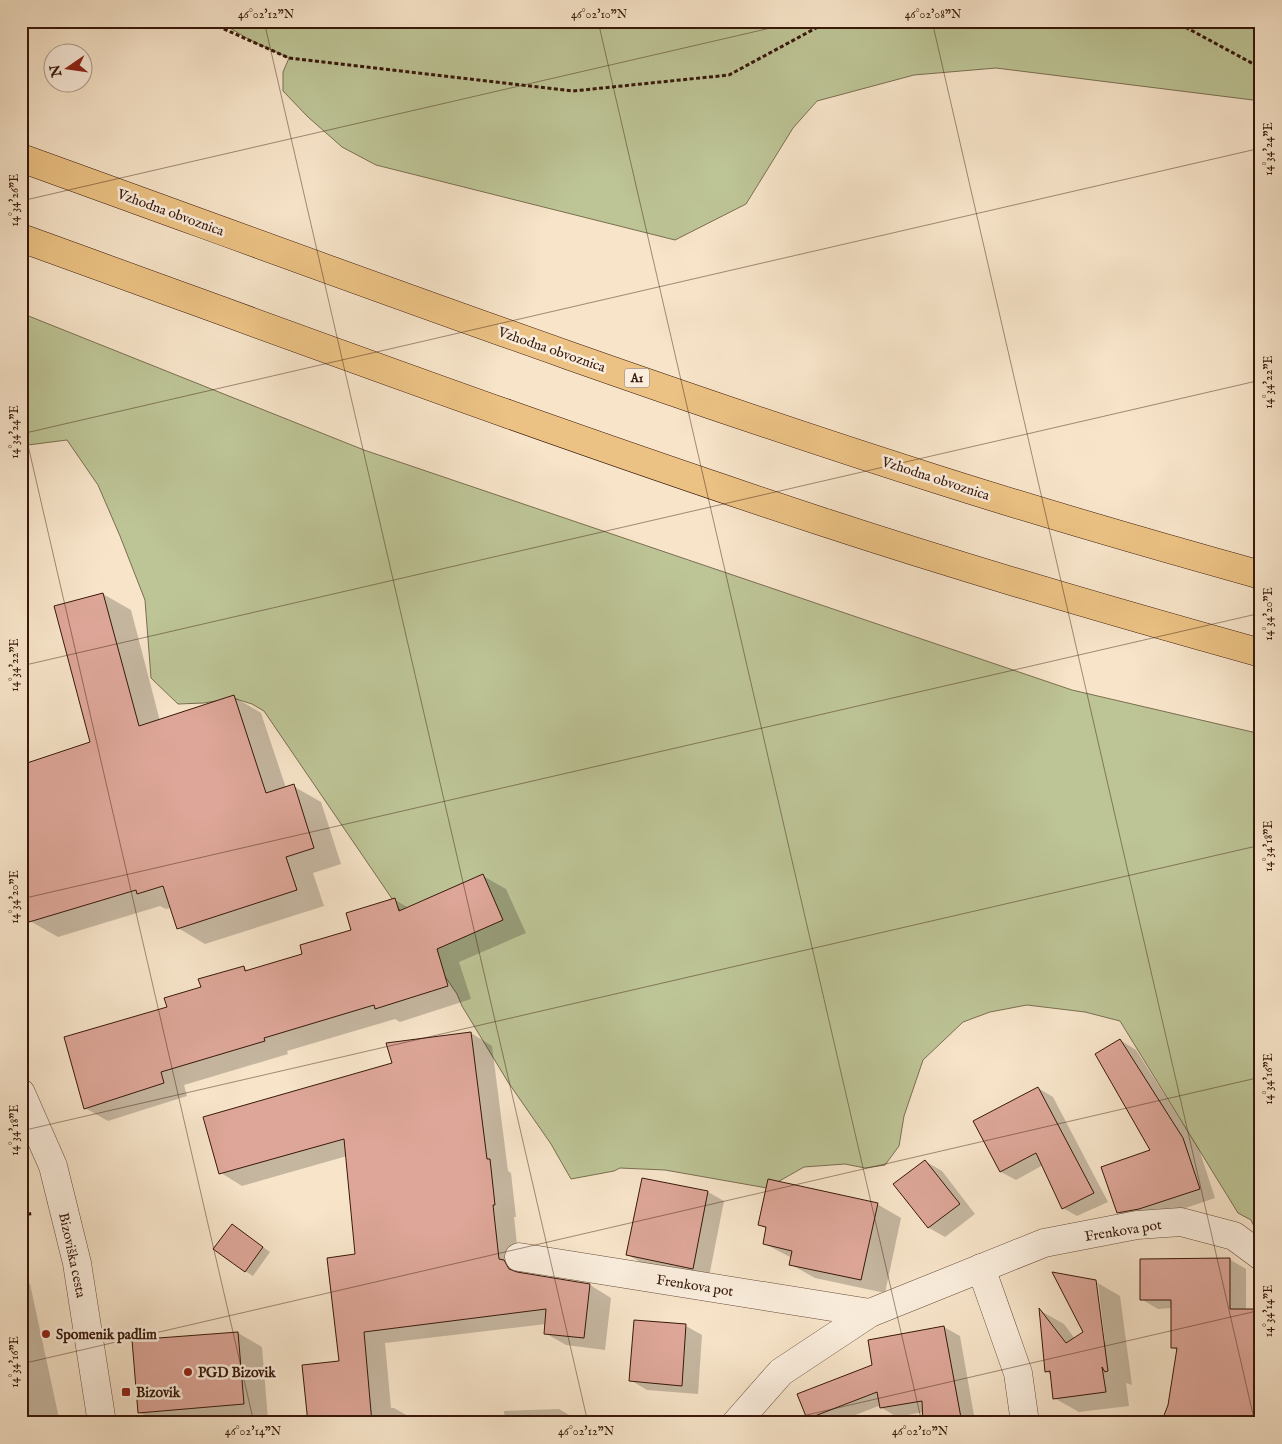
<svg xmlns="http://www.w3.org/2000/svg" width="1282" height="1444" font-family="'IM FELL English',serif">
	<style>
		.green { fill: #bdc496; stroke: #7a6e50 }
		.shadow { fill: #0003; fill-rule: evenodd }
		.building { fill: #dda698; stroke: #38180a }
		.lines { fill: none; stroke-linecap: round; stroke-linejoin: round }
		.minor-casing { stroke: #684b3a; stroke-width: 29 }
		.tertiary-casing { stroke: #684b3a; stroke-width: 29 }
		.motorway-casing { stroke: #38180a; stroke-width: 29 }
		.path { stroke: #38180a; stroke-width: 3; stroke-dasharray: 4 2.5; stroke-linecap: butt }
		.minor { stroke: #faeddc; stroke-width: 28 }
		.tertiary { stroke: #faeddc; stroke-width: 28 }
		.motorway { stroke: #ecc284; stroke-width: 28 }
		.ticks { fill: none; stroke: #38180a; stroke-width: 1; stroke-opacity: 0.45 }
		.poi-dot { fill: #8f2418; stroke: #faeddc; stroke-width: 2 }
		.labels { text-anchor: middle; stroke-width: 5; stroke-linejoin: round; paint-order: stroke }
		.shield { fill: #faeddc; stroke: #725849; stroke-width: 1 }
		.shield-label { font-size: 12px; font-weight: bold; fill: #38180a }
		.street-label { font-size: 14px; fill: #38180a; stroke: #faeddc }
		.poi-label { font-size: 14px; font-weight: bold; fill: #38180a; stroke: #faeddc; text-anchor: start }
		.neatline { fill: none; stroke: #38180a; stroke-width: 2 }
		.ticks-label { font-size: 12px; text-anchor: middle; fill: #38180a }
	</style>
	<rect width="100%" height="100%" fill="#f7e4c9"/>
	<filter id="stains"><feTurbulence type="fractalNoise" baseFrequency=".004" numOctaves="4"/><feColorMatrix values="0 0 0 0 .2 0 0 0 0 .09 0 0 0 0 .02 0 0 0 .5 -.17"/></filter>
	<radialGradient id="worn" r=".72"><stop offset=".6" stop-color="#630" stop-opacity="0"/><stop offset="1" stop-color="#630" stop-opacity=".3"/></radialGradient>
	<g class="green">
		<path d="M218 21H1261V101L996 68 914 75 817 101 793 128 746 204 675 240 376 165 342 147 308 117 283 91V72L289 58 250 40Z"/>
		<path d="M21 313 364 450 1072 690 1261 734V1241L1251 1220 1238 1213 1120 1021 1085 1012 1027 1005 990 1012 963 1022 923 1060 904 1116 899 1146 885 1165 865 1168 845 1164 804 1167 767 1188 665 1170 620 1168 614 1171 571 1179 551 1144 508 1082 462 1006 457 994 264 711 252 704 233 698 204 703 178 704 151 678 145 600 120 536 98 485 67 440 28 445 21 472Z"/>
	</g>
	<g class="shadow">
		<path d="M103 594 131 610 160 721 234 697 261 713 286 788 293 786 321 802 341 864 313 873 324 906 205 944 178 928 171 908 166 909 160 906 58 937 30 921 91 743Z"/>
		<path d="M483 876 506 889 526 933 459 962 471 999 400 1022 395 1019 287 1051 288 1054 184 1085 187 1096 108 1121 85 1108 169 1008 203 988 243 967 249 971 304 955 352 931 395 900 409 908Z"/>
		<path d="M471 1033 492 1046 508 1171 511 1173 516 1217H514L520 1271 526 1274 590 1285 611 1298 605 1350 566 1345 545 1333 546 1324 385 1343 391 1408H394L415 1420V1423H242V1420L206 1423H157L139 1412 238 1333 262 1347 268 1419 308 1416 341 1362 357 1255 347 1156 242 1186 221 1173 394 1064Z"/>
		<path d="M1120 1040 1136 1050 1199 1149 1215 1198 1156 1218 1135 1222 1118 1212 1152 1151Z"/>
		<path d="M1038 1088 1053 1097 1108 1202 1077 1216 1063 1208 1043 1165 1016 1180 1001 1172 975 1121Z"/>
		<path d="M925 1161 942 1171 975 1214 945 1237 929 1228Z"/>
		<path d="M708 1192 724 1201 709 1277 644 1264 628 1255Z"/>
		<path d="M877 1204 901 1218 885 1293 815 1278 790 1264 792 1258 765 1244 767 1229 760 1225Z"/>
		<path d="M240 1230 270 1252 253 1276 245 1271Z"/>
		<path d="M1229 1259 1246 1269V1310H1261V1423H1163L1169 1405 1178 1351 1172 1347V1308L1158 1309 1141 1299Z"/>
		<path d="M21 1278 30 1284 60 1423H21Z"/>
		<path d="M1096 1282 1120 1296 1132 1385 1126 1383 1129 1406 1079 1412 1054 1398 1051 1375 1046 1371 1041 1311 1064 1324 1075 1339 1085 1332ZM1098 1284 1105 1342 1102 1337 1095 1285Z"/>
		<path d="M686 1326 702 1335 698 1394 647 1390 630 1380Z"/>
		<path d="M944 1327 960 1336 975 1421H985L988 1423H924V1412L897 1417 882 1408 881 1405 835 1423H816L808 1418 874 1366Z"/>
		<path d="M559 1409 576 1419V1423H505L504 1411Z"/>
	</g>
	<g class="building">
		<path d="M103 593 139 726 234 695 266 793 294 784 314 848 286 857 297 890 177 929 163 886 137 894 136 890 29 922 21 896V765L90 742 54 606Z"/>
		<path d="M483 874 503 920 437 949 448 986 375 1009 374 1005 264 1038 265 1041 161 1072 164 1083 84 1109 64 1037 167 1007 164 998 201 987 198 979 244 966 245 971 302 954 300 945 351 930 346 913 395 898 399 911Z"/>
		<path d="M471 1032 487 1159H490L495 1205H493L499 1259 504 1260 509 1269 517 1272 590 1284 584 1338 544 1334 546 1309 364 1332 372 1423H308L302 1365 339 1361 327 1258 355 1254 344 1139 219 1174 203 1117 392 1063 386 1043Z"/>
		<path d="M1120 1039 1183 1138 1200 1189 1139 1209 1117 1213 1101 1167 1150 1150 1095 1054Z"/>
		<path d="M1038 1087 1094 1193 1062 1209 1036 1153 1000 1172 973 1121Z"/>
		<path d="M925 1160 960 1204 928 1228 893 1184Z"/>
		<path d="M642 1178 708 1191 693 1269 626 1255Z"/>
		<path d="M768 1179 878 1203 861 1280 789 1265 792 1251 763 1244 766 1227 758 1225Z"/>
		<path d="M232 1224 263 1247 245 1272 213 1249Z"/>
		<path d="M1230 1258V1309H1261V1405L1258 1423H1161L1168 1405 1177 1348H1171V1300H1140V1259Z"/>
		<path d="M1052 1272 1096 1280 1108 1371 1105 1372 1102 1367 1106 1392 1053 1399 1050 1371 1045 1372 1039 1308 1066 1343 1083 1332Z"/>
		<path d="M634 1320 686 1324 682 1386 629 1381Z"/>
		<path d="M944 1326 962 1423H923L922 1401 880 1408 877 1392 807 1419 797 1394 872 1365 868 1340Z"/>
		<path d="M238 1332 244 1404 138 1413 132 1340Z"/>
	</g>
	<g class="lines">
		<g class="minor-casing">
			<g id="minor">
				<path d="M519 1257 870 1313"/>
				<path d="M981 1268 1018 1373 1025 1423"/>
				<path d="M736 1423 781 1372 870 1313 1044 1243 1137 1225 1181 1222 1234 1236 1261 1256"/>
			</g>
		</g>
		<g class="tertiary-casing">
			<path id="tertiary" d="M21 1093 53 1166 77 1263 102 1423"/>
		</g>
		<g class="motorway-casing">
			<g id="motorway">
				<path d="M21 158C326 268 630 382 939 480 1046 514 1153 545 1261 575"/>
				<path d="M21 238C287 334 552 433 820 521 966 569 1113 612 1261 653"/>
			</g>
		</g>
		<g class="path">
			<path d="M206 21 289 58 573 91 729 75 829 21"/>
			<path d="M1174 21 1261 68"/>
			<path d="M21 1216 33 1213"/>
		</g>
		<use href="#minor" class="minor"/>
		<use href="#tertiary" class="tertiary"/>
		<use href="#motorway" class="motorway"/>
	</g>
	<path class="ticks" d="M264 21 588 1423M598 21 922 1423M932 21 1255 1423M21 201 801 21M21 415 254 1423M21 434 1261 148M21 666 1261 380M21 899 1261 613M21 1131 1261 845M21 1364 1261 1077M772 1423 1261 1310"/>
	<g class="poi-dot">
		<circle cx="46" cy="1334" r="5"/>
		<circle cx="188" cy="1372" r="5"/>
		<rect x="121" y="1387" width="10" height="10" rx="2.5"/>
	</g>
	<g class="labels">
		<rect class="shield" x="624.5" y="368.5" width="25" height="19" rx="4"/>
		<g class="shield-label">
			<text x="637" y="382">A1</text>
		</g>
		<g class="street-label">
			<text transform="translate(171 212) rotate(20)" y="5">Vzhodna obvoznica</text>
			<text transform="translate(552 349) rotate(19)" y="5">Vzhodna obvoznica</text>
			<text transform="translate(936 478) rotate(18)" y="5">Vzhodna obvoznica</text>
			<text transform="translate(1123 1230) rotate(-9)" y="5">Frenkova pot</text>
			<text transform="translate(73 1255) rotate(78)" y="5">Bizoviška cesta</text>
			<text transform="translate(695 1285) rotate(9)" y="5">Frenkova pot</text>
		</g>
		<g class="poi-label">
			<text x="56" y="1339">Spomenik padlim</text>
			<text x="198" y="1377">PGD Bizovik</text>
			<text x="136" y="1397">Bizovik</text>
		</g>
	</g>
	<rect width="1282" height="1444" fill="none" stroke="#f7e4c9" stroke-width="55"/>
	<g transform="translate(68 68) rotate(257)"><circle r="24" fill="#faeddc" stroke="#ac9888"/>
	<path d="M0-4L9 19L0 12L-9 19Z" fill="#8f2418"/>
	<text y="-8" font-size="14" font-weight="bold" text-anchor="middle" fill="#38180a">N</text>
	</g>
	<rect x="28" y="28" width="1226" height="1388" class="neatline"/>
	<g class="ticks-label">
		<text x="266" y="18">46°02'12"N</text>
		<text x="599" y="18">46°02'10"N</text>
		<text x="933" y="18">46°02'08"N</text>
		<text transform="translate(1268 149) rotate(-90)" y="4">14°34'24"E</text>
		<text transform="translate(14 200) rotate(-90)" y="4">14°34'26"E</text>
		<text transform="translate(1268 382) rotate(-90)" y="4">14°34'22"E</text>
		<text transform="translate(14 432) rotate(-90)" y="4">14°34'24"E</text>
		<text transform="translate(1268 614) rotate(-90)" y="4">14°34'20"E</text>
		<text transform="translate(14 665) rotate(-90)" y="4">14°34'22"E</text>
		<text transform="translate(1268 846) rotate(-90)" y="4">14°34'18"E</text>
		<text transform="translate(14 897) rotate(-90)" y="4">14°34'20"E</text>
		<text transform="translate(1268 1079) rotate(-90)" y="4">14°34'16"E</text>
		<text transform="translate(14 1130) rotate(-90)" y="4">14°34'18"E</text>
		<text transform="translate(1268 1311) rotate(-90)" y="4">14°34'14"E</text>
		<text transform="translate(14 1362) rotate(-90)" y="4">14°34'16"E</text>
		<text x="253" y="1435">46°02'14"N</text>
		<text x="586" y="1435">46°02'12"N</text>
		<text x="920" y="1435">46°02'10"N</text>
	</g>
	<rect width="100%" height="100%" filter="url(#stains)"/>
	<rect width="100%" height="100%" fill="url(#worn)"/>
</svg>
